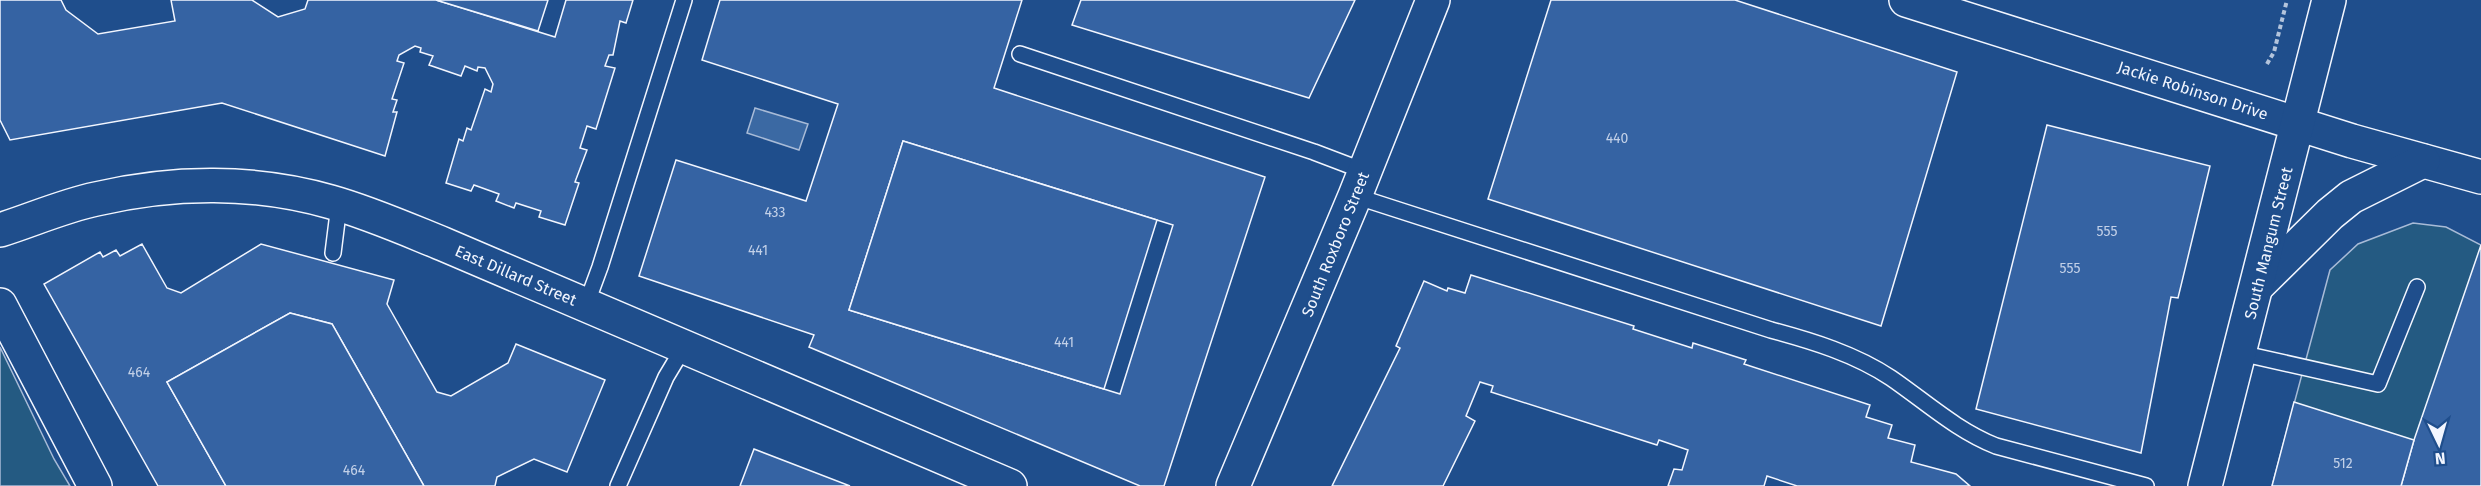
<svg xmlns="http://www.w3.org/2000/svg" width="2481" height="486" font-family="'Fira Sans',sans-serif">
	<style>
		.green { fill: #245a82; stroke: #a8bbd7; stroke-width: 1.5 }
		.water { fill: #3b69a3; stroke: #a8bbd7; stroke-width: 1.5 }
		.building { fill: #3563a3; stroke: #f2f6ff; stroke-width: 1.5; fill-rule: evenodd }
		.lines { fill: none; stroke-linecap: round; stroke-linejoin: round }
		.service-casing { stroke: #f2f6ff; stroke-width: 18 }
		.tertiary-casing { stroke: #f2f6ff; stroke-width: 36 }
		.primary-casing { stroke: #f2f6ff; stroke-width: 36 }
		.path { stroke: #b3c4dc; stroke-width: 4; stroke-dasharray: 4.5 3; stroke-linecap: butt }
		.service { stroke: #1f4e8c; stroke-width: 15 }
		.tertiary { stroke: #1f4e8c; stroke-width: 33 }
		.primary { stroke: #1f4e8c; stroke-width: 33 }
		.labels { text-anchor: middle; stroke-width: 4.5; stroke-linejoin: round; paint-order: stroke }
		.number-label { font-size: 14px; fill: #c3d1e8 }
		.street-label { font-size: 16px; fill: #f2f6ff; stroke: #1f4e8c }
	</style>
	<rect width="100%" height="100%" fill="#1f4e8c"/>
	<g class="green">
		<path d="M2413 223 2446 227 2481 245V486H2272L2330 270 2358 244Z"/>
		<path d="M0 347 54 459 70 486H0Z"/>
	</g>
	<path class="water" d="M755 108 808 124 799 150 747 133Z"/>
	<g class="building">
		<path d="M0 0H61L66 10 98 34 175 21 171 0H252L278 17 305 9 308 0H436L555 37 566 0H633L626 23 620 21 613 55H609L605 66 615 68 596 129 587 126 580 148 587 150 575 182 579 183 565 225 539 217 541 211 516 203 514 208 496 201 499 194 474 185 471 191 446 183 459 139 463 141 467 128 471 130 485 89 491 92 493 84 485 68 478 67 477 71 465 66 461 76 429 65 433 56 420 52 421 48 415 46 399 55 397 61 404 63 392 99 397 100 393 112H397L385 156 222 103 10 140 0 120Z"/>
		<path d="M436 0H548L538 31Z"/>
		<path d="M720 0H1022L994 88 1265 177 1164 486H1140L809 347 814 335 639 276 676 160 806 201 838 104 702 60ZM903 141 1173 225 1120 394 849 310Z"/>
		<path d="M1081 0H1355L1309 98 1072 25Z"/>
		<path d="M1551 0H1735L1957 72 1881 326 1488 199Z"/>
		<path d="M2047 125 2210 166 2178 298 2171 297 2141 453 1976 409Z"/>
		<path d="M903 141 1157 220 1104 389 849 310Z"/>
		<path d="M142 244 167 288 181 293 261 244 394 280 387 304 437 392 451 396 508 363 516 344 605 380 567 472 534 459 497 477 495 486H424L332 324 290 313 167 382 226 486H158L44 284 100 252 103 257 116 250 120 256Z"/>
		<path d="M2481 245V486H2401L2414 440Z"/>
		<path d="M1471 275 1634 326 1633 329 1692 348 1693 343 1746 360 1744 364 1870 405 1866 417 1892 425 1888 438 1915 445 1911 462 1956 474 1970 486H1797L1767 476 1764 486H1668L1674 469 1682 470 1688 450 1659 440 1657 445 1491 392 1493 386 1480 382 1466 416 1475 421 1443 486H1332L1400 348 1396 346 1424 281 1447 291 1448 288 1465 293Z"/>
		<path d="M290 313 332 324 424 486H226L167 382Z"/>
		<path d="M2294 402 2414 440 2401 486H2272Z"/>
		<path d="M754 449 850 486H740Z"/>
	</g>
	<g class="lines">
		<g class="service-casing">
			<g id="service">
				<path d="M1020 54 1314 152 1364 171"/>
				<path d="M1355 196 1771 330C1812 341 1855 354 1891 378 1926 402 1956 430 1996 446L2146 486"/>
				<path d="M333 253 339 205"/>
				<path d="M586 305 600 267 684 0"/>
				<path d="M2240 353 2378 384 2417 287"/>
				<path d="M618 486 666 377 684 347"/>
			</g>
		</g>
		<g class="tertiary-casing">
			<g id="tertiary">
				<path d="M0 230C32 220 63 206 96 199 173 181 255 180 331 202 370 213 406 229 443 244L1010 486"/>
				<path d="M0 305 95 486"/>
			</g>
		</g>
		<g class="primary-casing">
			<g id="primary">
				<path d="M1906 0 2352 141 2481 177"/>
				<path d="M2257 286 2330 214 2351 197 2423 161"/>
				<path d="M1233 486 1355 196 1433 0"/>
				<path d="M2205 486 2329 0"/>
			</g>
		</g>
		<path class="path" d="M2267 64 2274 52 2287 0"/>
		<use href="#service" class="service"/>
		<use href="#tertiary" class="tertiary"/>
		<use href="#primary" class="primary"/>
	</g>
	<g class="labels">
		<g class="number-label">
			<text x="1617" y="143">440</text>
			<text x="775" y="217">433</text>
			<text x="2107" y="236">555</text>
			<text x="758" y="255">441</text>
			<text x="2070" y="273">555</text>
			<text x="1064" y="347">441</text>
			<text x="139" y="377">464</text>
			<text x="2343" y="468">512</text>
			<text x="354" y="475">464</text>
		</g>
		<g class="street-label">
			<text transform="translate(2193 90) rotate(18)" y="6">Jackie Robinson Drive</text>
			<text transform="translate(2268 243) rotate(-76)" y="6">South Mangum Street</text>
			<text transform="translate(1335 244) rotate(-68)" y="6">South Roxboro Street</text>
			<text transform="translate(516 275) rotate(23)" y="6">East Dillard Street</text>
		</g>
	</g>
	<g transform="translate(2439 444) rotate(175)" stroke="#1f4e8c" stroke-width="4.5" paint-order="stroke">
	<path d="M0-4.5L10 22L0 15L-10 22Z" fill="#f2f6ff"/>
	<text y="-9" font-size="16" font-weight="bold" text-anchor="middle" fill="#f2f6ff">N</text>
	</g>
</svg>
